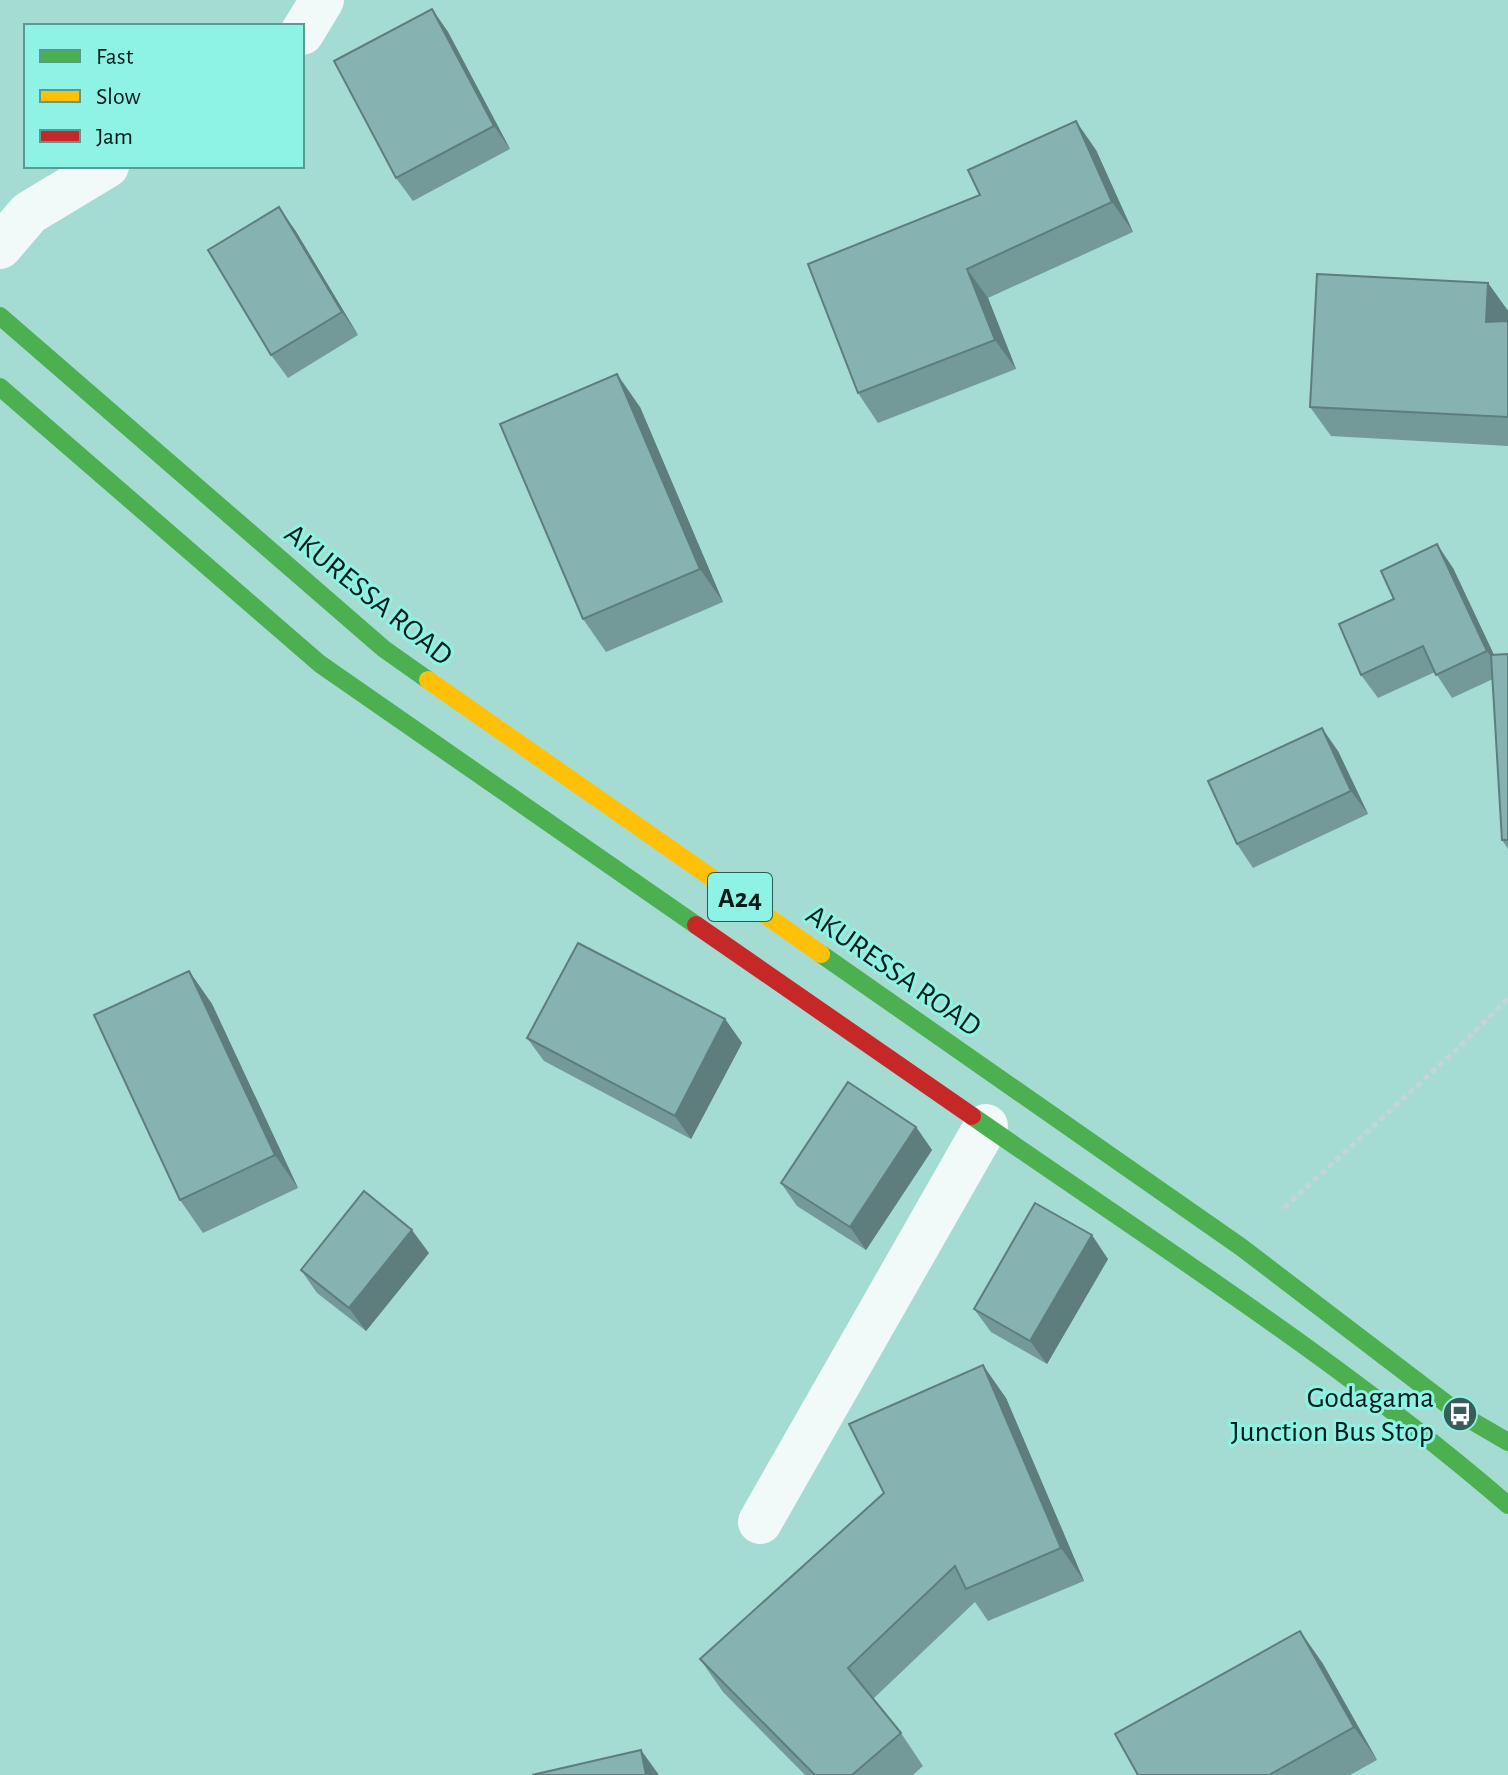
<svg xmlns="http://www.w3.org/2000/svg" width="1508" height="1775" font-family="'Alegreya Sans',sans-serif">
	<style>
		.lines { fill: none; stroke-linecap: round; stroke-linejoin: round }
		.path { stroke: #c4d6d4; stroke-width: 5; stroke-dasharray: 6 4; stroke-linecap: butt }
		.street { stroke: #f1faf9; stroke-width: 44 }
		.fast { stroke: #4caf50; stroke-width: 18 }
		.slow { stroke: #ffc107; stroke-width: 18 }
		.jam { stroke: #c62828; stroke-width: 18 }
		.wall { fill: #739a99 }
		.shaded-wall { fill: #5e7d7d }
		.building { fill: #86b3b2; stroke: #5e7d7d; stroke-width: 2 }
		.labels { text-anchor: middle; stroke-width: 6; stroke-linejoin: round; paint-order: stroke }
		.shield { fill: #8ef2e4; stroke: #2b5b54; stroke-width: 2 }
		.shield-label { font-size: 28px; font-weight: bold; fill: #001a17 }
		.street-label { font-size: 30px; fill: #001a17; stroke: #8ef2e4 }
		.poi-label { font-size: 30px; fill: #001a17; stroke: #8ef2e4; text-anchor: end }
	</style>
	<rect width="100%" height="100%" fill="#a4dcd4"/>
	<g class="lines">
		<path class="path" d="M1284 1208 1454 1052 1508 998"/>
		<g class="street">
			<path d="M302 33 322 0"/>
			<path d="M0 247 29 213 107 166"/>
			<path d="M760 1522 986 1126"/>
		</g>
		<g class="fast">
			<path d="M0 316 384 649 428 680"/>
			<path d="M0 387 320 664 696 925"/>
			<path d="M821 954 1241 1247 1460 1414 1508 1442"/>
			<path d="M972 1116C1153 1242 1341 1361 1508 1505"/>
		</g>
		<path class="slow" d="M428 680 821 954"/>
		<path class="jam" d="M696 925 972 1116"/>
	</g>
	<g class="wall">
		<path d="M432 9 448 32 510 149 413 201 396 178Z"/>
		<path d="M1096 150 1133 232 988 298 1016 369 878 423 858 393 808 264Z"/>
		<path d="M295 230 358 335 288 378 271 355Z"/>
		<path d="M1488 283 1508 311V446L1331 436 1310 407Z"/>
		<path d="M640 407 723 602 606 652 583 619Z"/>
		<path d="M1453 568 1494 655 1508 654V849L1502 840 1493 679 1452 698 1435 672 1378 698 1361 675 1394 599Z"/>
		<path d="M1338 751 1368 814 1253 868 1237 844Z"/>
		<path d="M189 971 212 1004 298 1188 203 1233 180 1200Z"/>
		<path d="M725 1019 742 1043 691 1139 544 1061 527 1038Z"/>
		<path d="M916 1127 932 1150 866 1250 797 1206 781 1183Z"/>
		<path d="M429 1253 366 1331 317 1293 301 1270Z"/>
		<path d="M1108 1259 1047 1364 991 1332 974 1309Z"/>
		<path d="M1006 1398 1084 1581 988 1621 975 1602 873 1699 901 1733 923 1766 913 1775H805L723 1692 700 1659Z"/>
		<path d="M1300 1631 1323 1664 1377 1760 1350 1775H1138Z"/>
	</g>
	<g class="shaded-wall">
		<path d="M432 9 448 32 510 149 494 126Z"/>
		<path d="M1076 121 1096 150 1133 232 1112 202Z"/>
		<path d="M279 207 295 230 358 335 342 312Z"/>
		<path d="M967 269 988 298 1016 369 995 340Z"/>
		<path d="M1488 283 1508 311V322H1486Z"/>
		<path d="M617 374 640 407 723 602 700 569Z"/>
		<path d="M1437 544 1453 568 1503 674 1487 651Z"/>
		<path d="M1322 728 1338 751 1368 814 1351 791Z"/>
		<path d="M189 971 212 1004 298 1188 275 1155Z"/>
		<path d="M725 1019 742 1043 691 1139 675 1116Z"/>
		<path d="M916 1127 932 1150 866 1250 850 1227Z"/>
		<path d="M412 1230 429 1253 366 1331 349 1308Z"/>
		<path d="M1092 1235 1108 1259 1047 1364 1030 1341Z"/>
		<path d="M983 1365 1006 1398 1084 1581 1061 1548Z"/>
		<path d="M1300 1631 1323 1664 1377 1760 1354 1727Z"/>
		<path d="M641 1750 659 1775H646Z"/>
	</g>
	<g class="building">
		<path d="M432 9 494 126 396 178 334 61Z"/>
		<path d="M1076 121 1112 202 967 269 995 340 858 393 808 264 980 195 968 170Z"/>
		<path d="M279 207 342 312 271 355 208 250Z"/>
		<path d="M1317 274 1488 283 1486 322 1508 321V417L1310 407Z"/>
		<path d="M617 374 700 569 583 619 500 424Z"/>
		<path d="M1437 544 1487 651 1436 675 1423 646 1361 675 1339 624 1394 599 1381 571Z"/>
		<path d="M1508 654V840H1502L1491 655Z"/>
		<path d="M1322 728 1351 791 1237 844 1208 781Z"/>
		<path d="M578 943 725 1019 675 1116 527 1038Z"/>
		<path d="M189 971 275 1155 180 1200 94 1015Z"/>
		<path d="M848 1082 916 1127 850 1227 781 1183Z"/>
		<path d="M364 1191 412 1230 349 1308 301 1270Z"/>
		<path d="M1035 1203 1092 1235 1030 1341 974 1309Z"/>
		<path d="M983 1365 1061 1548 966 1589 955 1566 848 1668 901 1733 852 1775H815L700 1659 884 1493 849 1424Z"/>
		<path d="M1300 1631 1354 1727 1269 1775H1138L1115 1734Z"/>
		<path d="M641 1750 646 1775H532Z"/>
	</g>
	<defs>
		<g id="bus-disc" transform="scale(1.8)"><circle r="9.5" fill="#395e59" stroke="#8ef2e4"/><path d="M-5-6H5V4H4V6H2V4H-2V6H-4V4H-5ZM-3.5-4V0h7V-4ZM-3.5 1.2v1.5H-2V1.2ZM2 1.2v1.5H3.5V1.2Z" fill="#fff"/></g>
	</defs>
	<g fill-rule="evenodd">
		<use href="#bus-disc" x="1460" y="1414"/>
	</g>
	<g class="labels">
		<rect class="shield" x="708" y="873" width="64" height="48" rx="6"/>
		<g class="shield-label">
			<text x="740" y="907">A24</text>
		</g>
		<g class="street-label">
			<text transform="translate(369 594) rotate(39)" y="10">AKURESSA ROAD</text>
			<text transform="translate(894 970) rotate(35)" y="10">AKURESSA ROAD</text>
		</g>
		<g class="poi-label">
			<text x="1434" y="1407">Godagama<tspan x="1434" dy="34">Junction Bus Stop</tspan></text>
		</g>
	</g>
	<rect x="24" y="24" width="280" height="144" fill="#8ef2e4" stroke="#559c92" stroke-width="2"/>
	<rect x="40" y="50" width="40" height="12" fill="#4caf50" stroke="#559c92" stroke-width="2"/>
	<text x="96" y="64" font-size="24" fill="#001a17">Fast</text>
	<rect x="40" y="90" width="40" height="12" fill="#ffc107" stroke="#559c92" stroke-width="2"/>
	<text x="96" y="104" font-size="24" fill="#001a17">Slow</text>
	<rect x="40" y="130" width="40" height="12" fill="#c62828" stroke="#559c92" stroke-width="2"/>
	<text x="96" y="144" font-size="24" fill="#001a17">Jam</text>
</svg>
